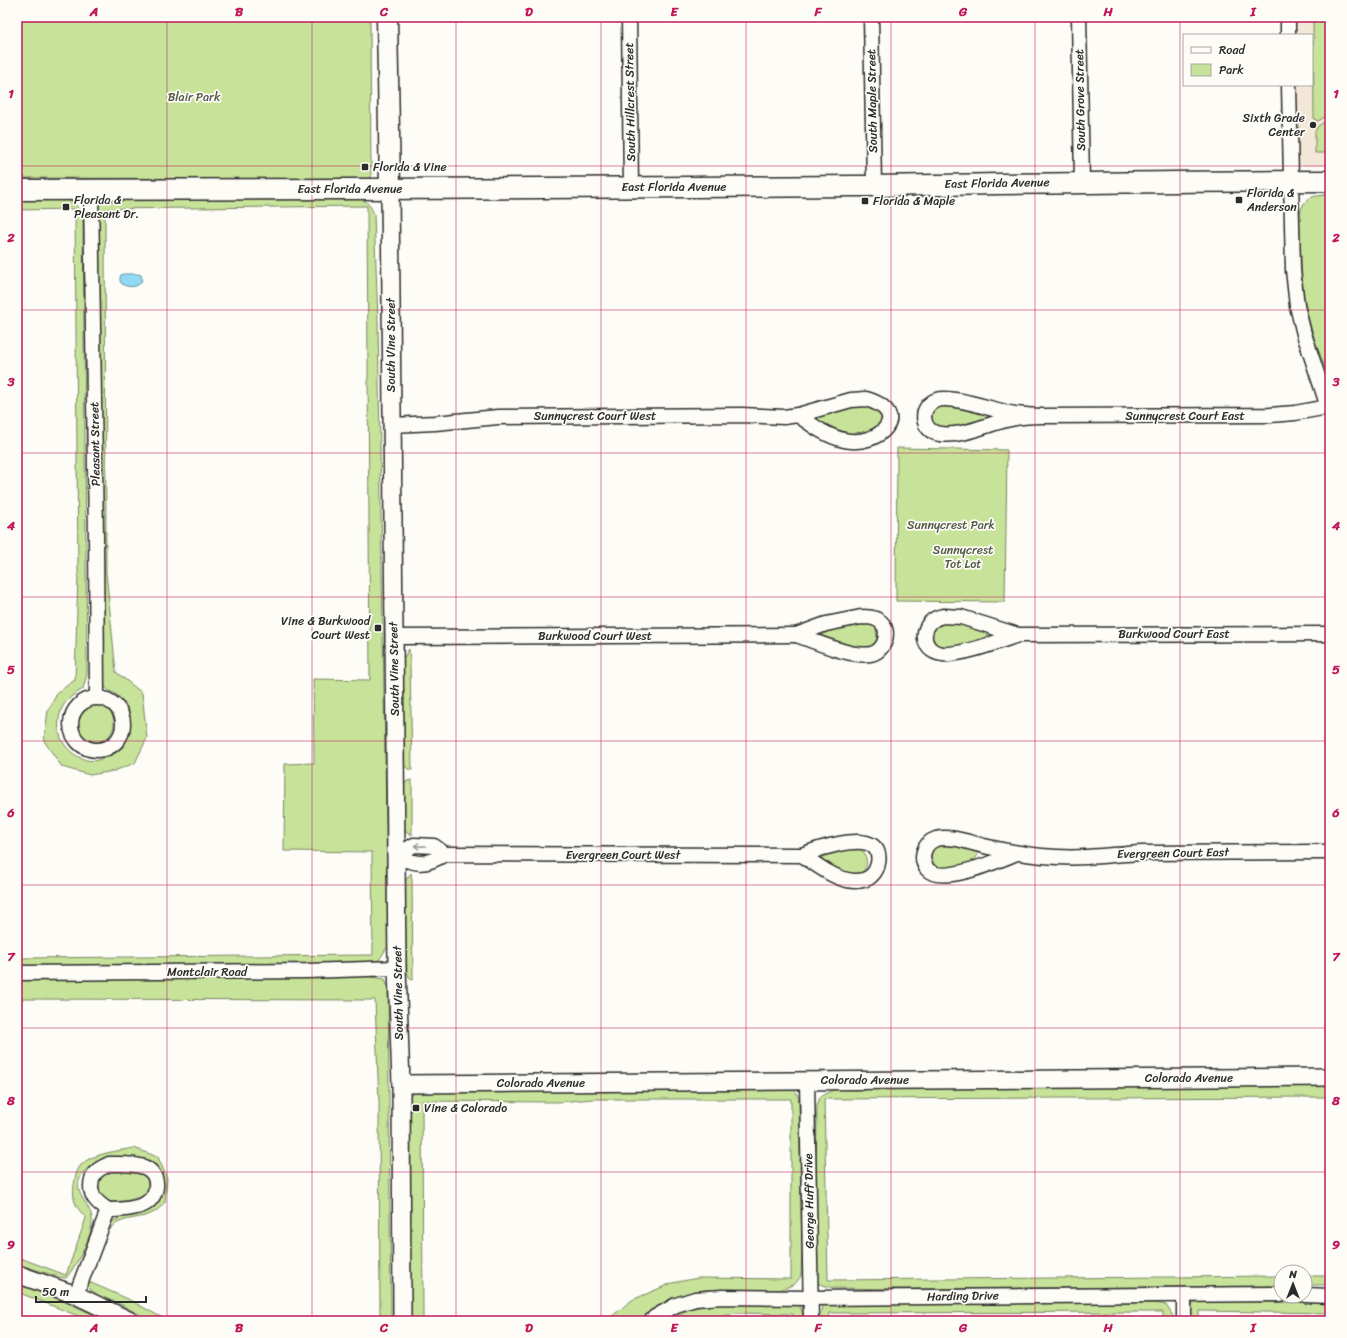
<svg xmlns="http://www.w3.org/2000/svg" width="1347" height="1338" font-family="Sriracha,sans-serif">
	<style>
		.built { fill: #f3e7d7 }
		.green { fill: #c7e299; stroke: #798662 }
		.water { fill: #92d9f4; stroke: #6993a4 }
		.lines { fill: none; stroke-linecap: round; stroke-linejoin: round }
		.minor-casing { stroke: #2b2b2b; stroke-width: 17 }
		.tertiary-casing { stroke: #2b2b2b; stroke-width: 20 }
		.secondary-casing { stroke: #2b2b2b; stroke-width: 23 }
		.minor { stroke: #fdfcf7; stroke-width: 14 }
		.tertiary { stroke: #fdfcf7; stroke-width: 17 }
		.secondary { stroke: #fdfcf7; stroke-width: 20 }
		.oneway { stroke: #9e9e9b }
		.grid { fill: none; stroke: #c2185b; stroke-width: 1; stroke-opacity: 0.55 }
		.poi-dot { fill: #2b2b2b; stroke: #fdfcf7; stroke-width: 1.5 }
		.labels { text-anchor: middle; stroke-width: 3.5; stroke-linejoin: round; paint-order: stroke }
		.park-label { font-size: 12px; fill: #525946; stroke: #fdfcf7 }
		.street-label { font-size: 12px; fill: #2b2b2b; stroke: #fdfcf7 }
		.poi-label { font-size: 12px; fill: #2b2b2b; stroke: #fdfcf7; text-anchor: start }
		.neatline { fill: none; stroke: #c2185b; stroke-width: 1.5 }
		.grid-label { font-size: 13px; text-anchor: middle; font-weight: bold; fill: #c2185b }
	</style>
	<rect width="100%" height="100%" fill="#fdfcf7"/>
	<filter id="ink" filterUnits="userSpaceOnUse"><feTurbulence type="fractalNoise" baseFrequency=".025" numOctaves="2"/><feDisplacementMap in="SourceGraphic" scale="8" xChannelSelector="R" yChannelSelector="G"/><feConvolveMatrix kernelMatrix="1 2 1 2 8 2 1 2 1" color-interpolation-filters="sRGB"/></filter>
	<g filter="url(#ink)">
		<path class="built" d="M1294 17H1330V166H1296L1295 85H1312V35H1294Z"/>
		<g class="green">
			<path d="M17 17H370L371 179 17 178Z"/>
			<path d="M1313 17H1330V114L1318 121 1314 119Z"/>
			<path d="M1330 119V153H1315V131L1318 126Z"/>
			<path d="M1330 194V380C1320 357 1307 320 1304 296 1301 276 1301 257 1300 238 1300 226 1297 209 1307 200 1312 195 1323 196 1330 194Z"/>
			<path d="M59 199C75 201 77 204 83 219L87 674 83 689C75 694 66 699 62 708 59 715 57 727 60 735 64 750 83 764 98 760 108 758 115 752 123 747 129 728 135 710 117 695 109 689 109 694 103 683L98 204 107 200 362 199C369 203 371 207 374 214L378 320 388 946 379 960 366 963 17 966V958L373 955 372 852 284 851 285 764 314 763 313 679 370 680 367 206 105 209 106 572 116 672 142 693 147 738 135 763 114 771 90 775 62 767 44 741 48 710 58 692 75 680 78 573 75 209 17 210V200Z"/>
			<path d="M938 404 974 409 993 417C979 421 956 431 941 429 935 428 931 421 928 417Z"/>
			<path d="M857 406H872L886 420 865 436 836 435 812 418Z"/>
			<path d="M897 448 1007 450 1005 602 896 601Z"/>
			<path d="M856 621 872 624 876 628 877 640 872 646 862 650 815 636 817 633Z"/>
			<path d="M953 621 997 636 947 650C943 648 939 647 935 644 929 638 931 625 940 623 944 621 949 622 953 621Z"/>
			<path d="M409 649 410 662 412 770 408 769 403 764 402 667 403 659Z"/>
			<circle cx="95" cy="723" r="19"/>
			<path d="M412 780V835L406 831 404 826 403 786 407 781Z"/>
			<path d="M941 843 977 850V857C967 868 947 871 935 866L931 858V850Z"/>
			<path d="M851 846 861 848C869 859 870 872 854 875 853 876 850 876 848 876 840 873 830 866 822 862V857L823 854Z"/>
			<path d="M411 873 412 880 413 980 410 979 407 972 404 885 406 880Z"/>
			<path d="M365 976 385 979 388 989 391 1321H380L379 1103 375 1000 17 999V980Z"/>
			<path d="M1330 1086V1097L824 1099 828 1280 1281 1276V1286L901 1289 833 1288 819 1284 815 1275 817 1106 820 1097 835 1089Z"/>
			<path d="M787 1089 795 1090 798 1096 799 1104 802 1252 801 1276 795 1284 785 1288 778 1290H704L682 1295 644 1321H606L632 1300 672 1283 698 1278 791 1279V1099H593L558 1102 422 1101 423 1321H409V1098L412 1093 423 1092Z"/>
			<path d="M134 1148 158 1157 167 1178 165 1202C162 1205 159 1209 156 1211 144 1220 123 1216 112 1227 103 1236 96 1262 91 1275L89 1282 128 1299 168 1321H151L120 1304 99 1296 91 1290 87 1284 107 1227 113 1221 148 1206 159 1172C158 1169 156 1166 154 1164 152 1163 148 1162 145 1161 142 1160 138 1158 134 1157 117 1155 88 1160 80 1178 74 1193 87 1201 91 1214 97 1230 76 1266 66 1278L59 1277 17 1264V1257L66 1275 86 1218C76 1207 72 1202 74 1185 75 1178 76 1171 81 1165 92 1153 119 1151 134 1148Z"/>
			<path d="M113 1170H141L150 1178V1190L146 1195 126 1201 107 1202 98 1196 97 1180 100 1174Z"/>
			<rect x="1305" y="1276" width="25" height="9"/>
			<path d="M17 1283 36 1289 108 1321H91L17 1292Z"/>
			<path d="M1207 1301 1330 1303V1313L1199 1311V1321H1188V1316L1191 1305 1195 1303Z"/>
			<path d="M749 1303 796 1304 800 1306 805 1321H794L793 1314 736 1313 700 1321H667C696 1302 716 1304 749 1303Z"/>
			<path d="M826 1303H1156L1166 1305 1173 1316V1321H1163V1312L830 1313 829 1321H819L822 1306Z"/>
		</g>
		<path class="water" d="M123 274H138L141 275C148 291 113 290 121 275Z"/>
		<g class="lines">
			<g class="minor-casing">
				<g id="minor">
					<path d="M629 17 631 187"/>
					<path d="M871 17 874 185"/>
					<path d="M1079 17 1082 182"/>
					<path d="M1288 17V35"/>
					<path d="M1289 85 1293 270 1297 306 1304 334 1328 407 1330 411"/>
					<path d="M91 190 96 537 97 697"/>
					<path d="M866 399C914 413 878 448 844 440 826 436 812 425 798 415L851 400Z"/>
					<path d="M1042 416C1033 416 1024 415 1015 414 995 411 953 395 937 400 918 406 921 432 940 434 962 437 985 425 1006 420 1017 417 1030 416 1042 416L1270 415 1295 413 1328 407"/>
					<path d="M392 425 435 423 498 417 742 415 784 417 798 415"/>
					<path d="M944 616 961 617 1018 635C1000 641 961 656 943 654 918 652 919 619 944 616Z"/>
					<path d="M861 617C865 617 872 617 876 619 893 626 886 651 871 654 852 658 815 641 796 635L826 624Z"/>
					<path d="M1018 635 1330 634"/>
					<path d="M394 637 796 635"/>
					<circle cx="97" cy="724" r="26"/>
					<path d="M1017 853C999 860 942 886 927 869 919 858 924 843 936 839 951 835 970 843 984 846 1017 854 1053 859 1087 857 1105 856 1123 854 1142 853L1330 852"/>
					<path d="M396 856C417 865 425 866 445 854L802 855C817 865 835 880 854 881 860 881 867 880 871 876 879 869 882 853 873 846 860 835 817 849 802 855"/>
					<path d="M396 856 414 845 434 846 445 854"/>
					<path d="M17 973 307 971 397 968"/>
					<path d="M807 1080 811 1321"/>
					<path d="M109 1164C120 1164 133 1163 144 1167 160 1173 160 1195 145 1204 135 1209 120 1210 108 1210 104 1207 99 1204 96 1200 89 1192 90 1180 95 1173 99 1168 104 1167 109 1164Z"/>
					<path d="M76 1295 108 1210"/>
					<path d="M1184 1295V1321"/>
					<path d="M1305 1295 1330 1296"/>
					<path d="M651 1321 655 1317 676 1305 695 1299 722 1297 811 1298 1281 1294"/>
				</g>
			</g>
			<g class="tertiary-casing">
				<g id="tertiary">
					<path d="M390 189 397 968 401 1084 402 1321"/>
					<path d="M401 1084 1330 1077"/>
					<path d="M17 1274 76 1295 130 1321"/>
				</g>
			</g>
			<g class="secondary-casing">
				<g id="secondary">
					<path d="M387 17 390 189"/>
					<path d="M17 190C296 190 576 188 855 186 1013 184 1172 181 1330 181"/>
				</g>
			</g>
			<use href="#minor" class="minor"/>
			<use href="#tertiary" class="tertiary"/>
			<use href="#secondary" class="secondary"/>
		</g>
		<defs><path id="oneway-shaft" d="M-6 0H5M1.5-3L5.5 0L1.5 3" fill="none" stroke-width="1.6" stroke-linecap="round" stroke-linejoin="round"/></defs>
		<use class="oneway" href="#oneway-shaft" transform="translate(420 846) rotate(-179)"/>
	</g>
	<path class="grid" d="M167 17V1321M312 17V1321M456 17V1321M601 17V1321M746 17V1321M891 17V1321M1035 17V1321M1180 17V1321M17 166H1330M17 310H1330M17 453H1330M17 597H1330M17 741H1330M17 885H1330M17 1028H1330M17 1172H1330"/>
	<g class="poi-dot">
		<circle cx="1313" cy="125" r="4"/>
		<rect x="361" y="163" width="8" height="8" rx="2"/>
		<rect x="1235" y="196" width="8" height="8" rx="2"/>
		<rect x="861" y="197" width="8" height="8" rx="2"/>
		<rect x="62" y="203" width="8" height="8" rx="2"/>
		<rect x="374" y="624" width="8" height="8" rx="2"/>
		<rect x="412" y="1104" width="8" height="8" rx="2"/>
	</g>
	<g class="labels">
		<g class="park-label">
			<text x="194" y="101">Blair Park</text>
			<text x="951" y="529">Sunnycrest Park</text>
			<text x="963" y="554">Sunnycrest<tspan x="963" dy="14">Tot Lot</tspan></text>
		</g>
		<g class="street-label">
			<text transform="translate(1080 100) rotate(-91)" y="4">South Grove Street</text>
			<text transform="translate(872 101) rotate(-91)" y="4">South Maple Street</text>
			<text transform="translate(630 102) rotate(-91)" y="4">South Hillcrest Street</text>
			<text transform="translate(997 183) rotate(-1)" y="4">East Florida Avenue</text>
			<text x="674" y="191">East Florida Avenue</text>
			<text x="350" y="193">East Florida Avenue</text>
			<text transform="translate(391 345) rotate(-90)" y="4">South Vine Street</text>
			<text x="595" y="420">Sunnycrest Court West</text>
			<text x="1185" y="420">Sunnycrest Court East</text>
			<text transform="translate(95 444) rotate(-91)" y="4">Pleasant Street</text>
			<text x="1174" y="638">Burkwood Court East</text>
			<text x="595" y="640">Burkwood Court West</text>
			<text transform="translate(394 669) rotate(-91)" y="4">South Vine Street</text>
			<text transform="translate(1173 853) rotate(-1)" y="4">Evergreen Court East</text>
			<text x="623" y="859">Evergreen Court West</text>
			<text x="207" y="976">Montclair Road</text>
			<text transform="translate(398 993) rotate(-91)" y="4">South Vine Street</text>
			<text x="1189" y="1082">Colorado Avenue</text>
			<text x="865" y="1084">Colorado Avenue</text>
			<text x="541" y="1087">Colorado Avenue</text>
			<text transform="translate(809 1201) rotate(-91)" y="4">George Huff Drive</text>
			<text transform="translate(963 1296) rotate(-1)" y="4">Harding Drive</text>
		</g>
		<g class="poi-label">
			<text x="1305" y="122" text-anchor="end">Sixth Grade<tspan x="1305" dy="14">Center</tspan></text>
			<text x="373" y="171">Florida &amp; Vine</text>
			<text x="1247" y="197">Florida &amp;<tspan x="1247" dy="14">Anderson</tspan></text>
			<text x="74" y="204">Florida &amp;<tspan x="74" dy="14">Pleasant Dr.</tspan></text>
			<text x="873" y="205">Florida &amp; Maple</text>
			<text x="370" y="625" text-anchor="end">Vine &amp; Burkwood<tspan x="370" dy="14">Court West</tspan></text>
			<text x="424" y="1112">Vine &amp; Colorado</text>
		</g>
	</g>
	<rect width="1347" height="1338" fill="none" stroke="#fdfcf7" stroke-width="44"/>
	<rect x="1183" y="34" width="130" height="52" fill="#fdfcf7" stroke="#a9a8a5"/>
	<rect x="1191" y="47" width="20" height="6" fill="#fdfcf7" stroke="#a9a8a5"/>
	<text x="1219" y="54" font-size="12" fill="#2b2b2b">Road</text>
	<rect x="1191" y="64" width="20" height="12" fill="#c7e299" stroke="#a9a8a5"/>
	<text x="1219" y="74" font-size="12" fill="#2b2b2b">Park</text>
	<g transform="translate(1293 1284)"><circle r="19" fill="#fdfcf7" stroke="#a9a8a5"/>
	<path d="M0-3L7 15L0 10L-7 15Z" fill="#2b2b2b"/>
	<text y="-6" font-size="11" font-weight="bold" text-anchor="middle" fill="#2b2b2b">N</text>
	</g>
	<path d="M36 1296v6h110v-6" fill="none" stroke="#2b2b2b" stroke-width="2"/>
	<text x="42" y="1296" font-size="12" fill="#2b2b2b" stroke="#fdfcf7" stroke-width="3" paint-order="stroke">50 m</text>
	<rect x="22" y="22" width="1303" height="1294" class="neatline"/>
	<g class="grid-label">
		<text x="94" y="16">A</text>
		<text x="239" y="16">B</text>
		<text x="384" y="16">C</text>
		<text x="529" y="16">D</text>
		<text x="674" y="16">E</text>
		<text x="818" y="16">F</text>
		<text x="963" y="16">G</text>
		<text x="1108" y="16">H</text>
		<text x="1253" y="16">I</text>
		<text x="11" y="98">1</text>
		<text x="1336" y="98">1</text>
		<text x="11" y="242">2</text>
		<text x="1336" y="242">2</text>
		<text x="11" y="386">3</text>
		<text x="1336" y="386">3</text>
		<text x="11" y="530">4</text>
		<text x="1336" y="530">4</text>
		<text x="11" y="674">5</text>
		<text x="1336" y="674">5</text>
		<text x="11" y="817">6</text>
		<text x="1336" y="817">6</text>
		<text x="11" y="961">7</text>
		<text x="1336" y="961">7</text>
		<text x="11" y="1105">8</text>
		<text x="1336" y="1105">8</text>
		<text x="11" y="1249">9</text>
		<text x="1336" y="1249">9</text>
		<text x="94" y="1332">A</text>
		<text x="239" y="1332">B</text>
		<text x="384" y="1332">C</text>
		<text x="529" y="1332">D</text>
		<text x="674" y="1332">E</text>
		<text x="818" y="1332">F</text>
		<text x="963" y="1332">G</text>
		<text x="1108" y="1332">H</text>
		<text x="1253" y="1332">I</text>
	</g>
</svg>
